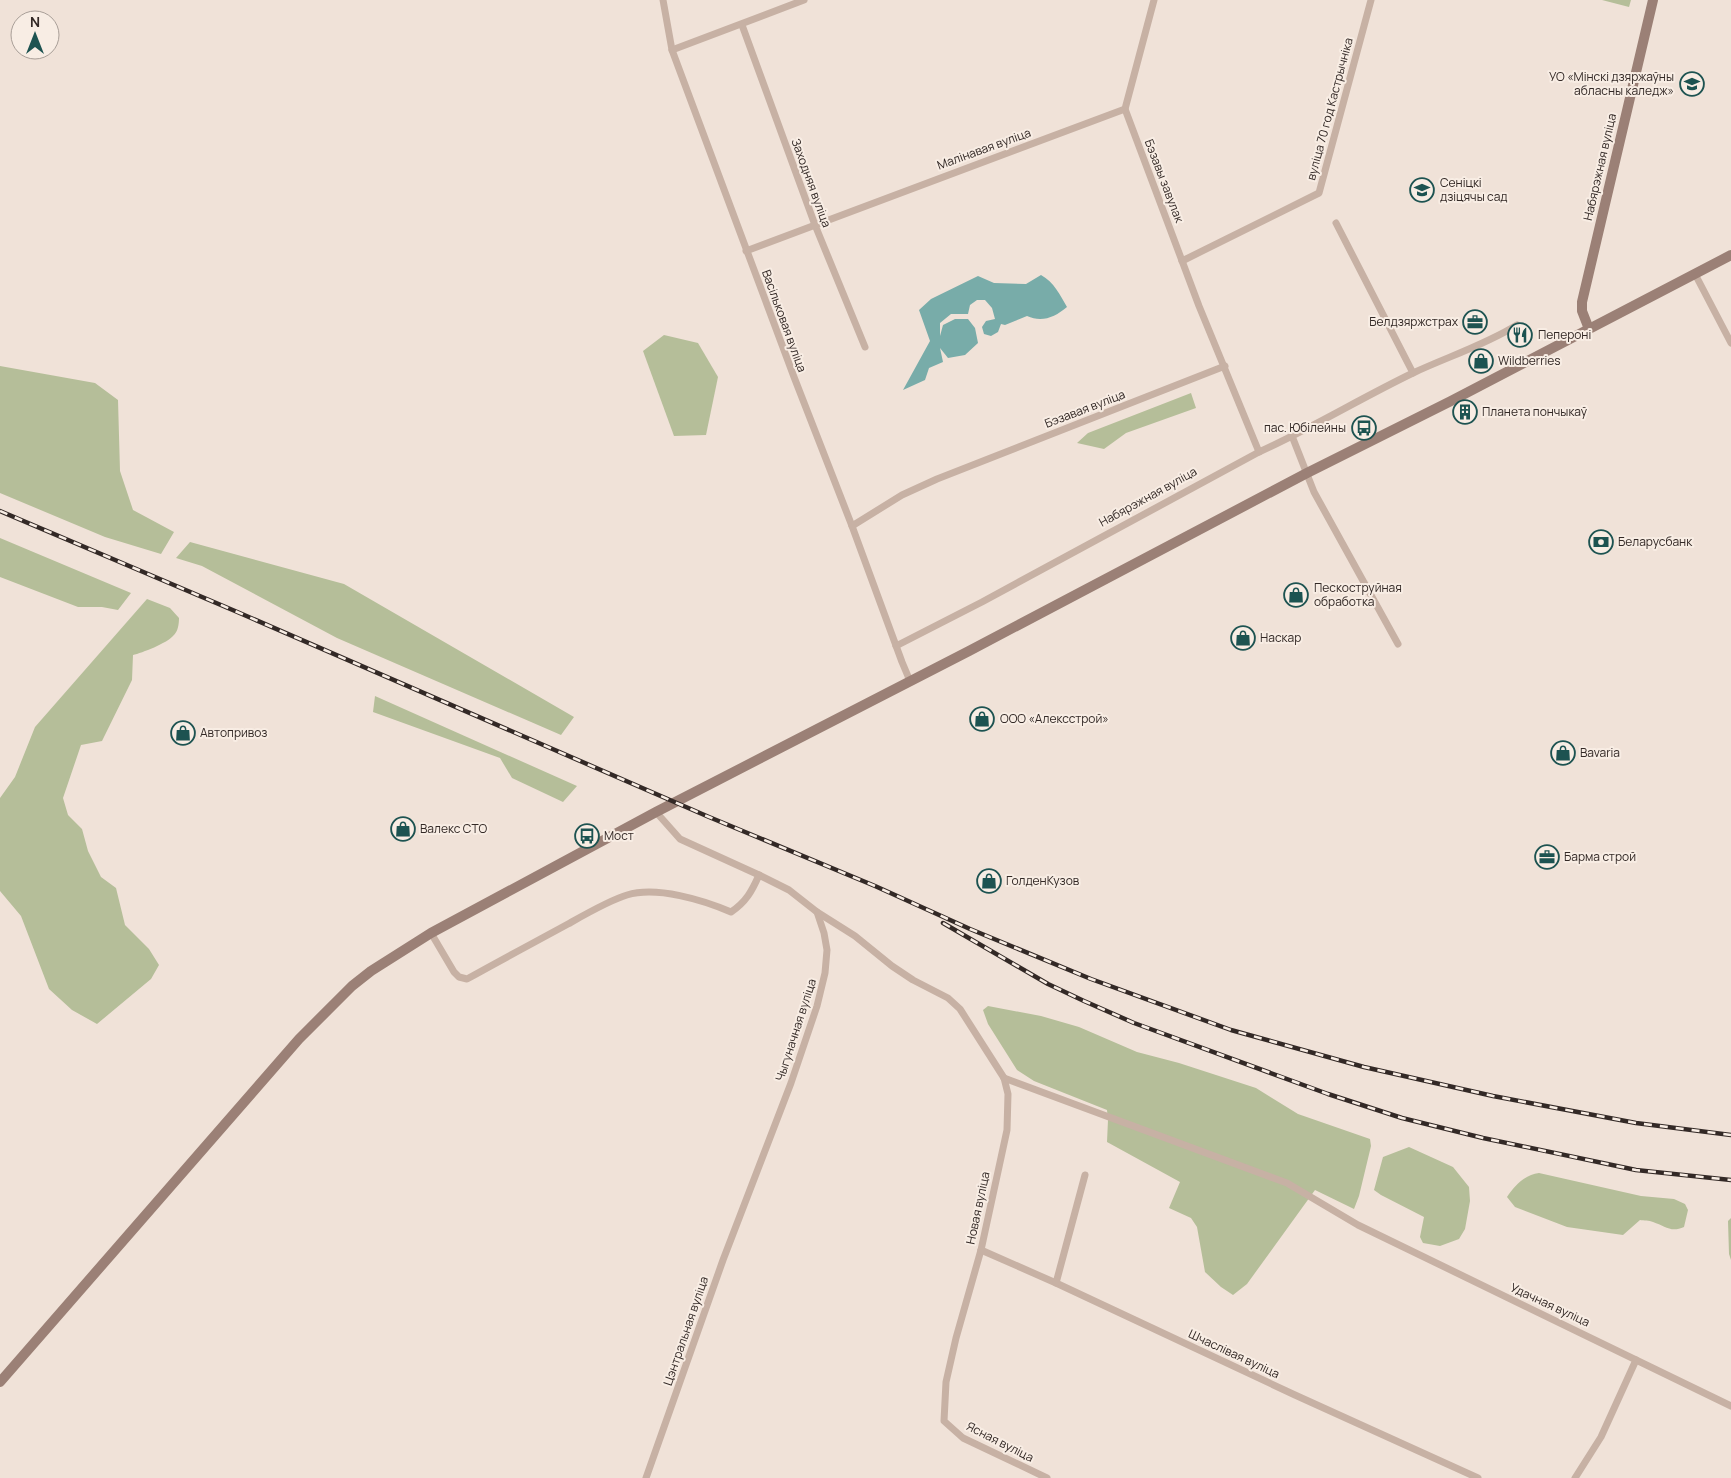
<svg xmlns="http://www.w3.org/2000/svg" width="1731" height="1478" font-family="Manrope,sans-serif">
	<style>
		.green { fill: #b5be99 }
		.water { fill: #78aca9 }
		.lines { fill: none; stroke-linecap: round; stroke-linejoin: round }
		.street { stroke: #c7b1a4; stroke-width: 7 }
		.secondary { stroke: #9b8076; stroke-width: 10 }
		.rail-casing { stroke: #332926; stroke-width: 4.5 }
		.rail { stroke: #f8ede4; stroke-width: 2.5; stroke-dasharray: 8; stroke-linecap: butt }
		.labels { text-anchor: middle; stroke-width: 4; stroke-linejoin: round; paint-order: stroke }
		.poi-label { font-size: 12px; fill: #332926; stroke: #f8ede4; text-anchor: start }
		.street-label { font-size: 12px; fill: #332926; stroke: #f8ede4 }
	</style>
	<rect width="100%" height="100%" fill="#f0e2d8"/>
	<g class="green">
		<path d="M1602 0H1631L1629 7Z"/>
		<path d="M664 335 698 343 718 377 706 435 674 436 643 351Z"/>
		<path d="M0 366 95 383 118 400 120 471 133 510 174 532 161 554 105 537 0 493Z"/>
		<path d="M1191 393 1196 408 1126 433 1104 449 1077 443 1088 433Z"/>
		<path d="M0 538 131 593 118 610 102 607H78L0 577Z"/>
		<path d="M190 542 344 584 574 717 561 735 337 638 202 566 176 558Z"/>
		<path d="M147 599 170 608 179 618C179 624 178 632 173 636 167 643 142 653 133 655L132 680 102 741 81 745 63 798 68 815 82 829 88 851 101 877 116 888 125 925 149 949 159 965 151 979 97 1024 72 1010 49 989 21 916 0 891V798L15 777 35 727Z"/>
		<path d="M375 696 577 786 563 802 512 778 500 758 373 712Z"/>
		<path d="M988 1006 1041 1016 1079 1027 1137 1052 1179 1063 1256 1088 1298 1114 1370 1139 1371 1146 1359 1196 1354 1209 1315 1190 1247 1284 1233 1295 1221 1287 1205 1272 1197 1227 1191 1218 1169 1208 1180 1182 1107 1142 1108 1120 1107 1110 1034 1081 1017 1070 988 1024 983 1010Z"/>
		<path d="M1409 1147 1453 1167 1469 1187 1470 1201 1465 1229 1459 1239 1440 1246 1423 1243 1420 1237 1424 1217 1381 1195 1374 1190 1383 1157Z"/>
		<path d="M1539 1173 1641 1196 1674 1199 1685 1204 1688 1210 1684 1227C1671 1233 1665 1226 1653 1222 1649 1220 1644 1221 1640 1220L1623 1235 1567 1227 1515 1207 1507 1197C1515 1185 1525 1175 1539 1173Z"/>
		<path d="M1731 1218V1260L1729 1254 1728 1221Z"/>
	</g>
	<path class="water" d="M1041 275C1054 282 1060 295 1067 307 1055 317 1042 323 1027 316L1005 325 1001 324 998 332 991 336 984 334 982 327 986 321 995 319 992 308 985 300H977L970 305 968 314H951L940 323V336L943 325 955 319H968L975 328 978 343 965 355 948 358 940 348 943 362 929 368 925 380 903 390 930 341 919 310 931 299 978 276 994 283 1026 284Z"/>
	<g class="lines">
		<g class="street">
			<path d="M663 0 672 50 794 377 852 526 902 662 910 681"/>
			<path d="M742 25 815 225 865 347"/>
			<path d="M672 50 804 0"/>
			<path d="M1125 109 1199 306 1259 452"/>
			<path d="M1336 223 1413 373"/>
			<path d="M746 251 1125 109 1154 0"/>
			<path d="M1182 261 1319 193 1371 0"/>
			<path d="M1695 274 1731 343"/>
			<path d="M1292 436 1314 492 1398 644"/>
			<path d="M852 526 902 495 937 479 1225 366"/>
			<path d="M896 646 982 602 1259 452C1312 428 1361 398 1413 373 1447 357 1485 345 1517 325"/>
			<path d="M656 812 680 839 759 875"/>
			<path d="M817 912 855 936 892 966 913 980 948 998 960 1009 1004 1078 1008 1094 1007 1130 981 1250 956 1338 946 1382 944 1421 963 1438 1047 1478"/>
			<path d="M431 933 454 972 459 977 467 979C501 960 535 942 568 924 584 915 610 900 627 895 657 886 703 900 731 912 746 902 752 891 759 875L789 890 817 912 824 933 827 950 825 973 817 1006 791 1083 723 1260 646 1478"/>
			<path d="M1004 1078 1287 1183 1358 1225 1731 1406"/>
			<path d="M981 1250 1056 1283 1295 1395 1478 1478"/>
			<path d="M1056 1283 1085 1175"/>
			<path d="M1575 1478 1601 1437 1636 1360"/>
		</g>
		<g class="secondary">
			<path d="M1589 329 1582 311V302L1653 0"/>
			<path d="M0 1382 299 1039 352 986 371 971 431 933 656 812 969 651 1307 473 1451 401 1731 255"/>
		</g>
		<g class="rail-casing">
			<g id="rail">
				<path d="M0 511 235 611 709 817 875 886 970 929 1091 979 1231 1030 1364 1067 1493 1096 1636 1123 1731 1135"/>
				<path d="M943 923 1048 984 1084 1001 1134 1023 1328 1094 1402 1118 1483 1138 1636 1170 1731 1180"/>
			</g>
		</g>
		<use href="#rail" class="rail"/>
	</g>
	<defs>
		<g id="university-ring" transform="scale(1.25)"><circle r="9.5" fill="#f8ede4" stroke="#1d5351" stroke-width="1.5"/><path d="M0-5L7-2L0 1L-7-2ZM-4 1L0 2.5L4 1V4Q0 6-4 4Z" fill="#1d5351"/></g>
		<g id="school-ring" transform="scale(1.25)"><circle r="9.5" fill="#f8ede4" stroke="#1d5351" stroke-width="1.5"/><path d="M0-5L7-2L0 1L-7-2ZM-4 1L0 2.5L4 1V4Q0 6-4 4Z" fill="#1d5351"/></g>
		<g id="office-ring" transform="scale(1.25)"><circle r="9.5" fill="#f8ede4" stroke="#1d5351" stroke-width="1.5"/><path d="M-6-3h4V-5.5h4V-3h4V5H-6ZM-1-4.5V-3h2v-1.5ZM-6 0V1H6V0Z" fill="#1d5351"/></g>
		<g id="restaurant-ring" transform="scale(1.25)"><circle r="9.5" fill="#f8ede4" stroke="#1d5351" stroke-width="1.5"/><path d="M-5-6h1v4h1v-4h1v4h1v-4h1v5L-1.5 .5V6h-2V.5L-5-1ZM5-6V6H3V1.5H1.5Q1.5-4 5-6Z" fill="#1d5351"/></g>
		<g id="shop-ring" transform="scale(1.25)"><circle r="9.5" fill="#f8ede4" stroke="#1d5351" stroke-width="1.5"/><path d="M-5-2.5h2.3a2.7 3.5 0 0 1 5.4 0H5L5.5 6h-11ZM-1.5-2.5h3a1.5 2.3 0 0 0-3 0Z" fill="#1d5351"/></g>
		<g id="building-ring" transform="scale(1.25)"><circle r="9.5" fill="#f8ede4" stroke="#1d5351" stroke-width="1.5"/><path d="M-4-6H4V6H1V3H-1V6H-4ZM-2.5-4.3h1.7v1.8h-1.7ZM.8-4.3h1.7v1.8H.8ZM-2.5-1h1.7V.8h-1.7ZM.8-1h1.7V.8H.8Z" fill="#1d5351"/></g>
		<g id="bus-ring" transform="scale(1.25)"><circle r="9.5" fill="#f8ede4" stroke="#1d5351" stroke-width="1.5"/><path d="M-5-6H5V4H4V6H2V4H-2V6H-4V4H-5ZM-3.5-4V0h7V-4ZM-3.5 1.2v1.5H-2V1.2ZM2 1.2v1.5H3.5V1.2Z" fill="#1d5351"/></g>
		<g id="bank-ring" transform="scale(1.25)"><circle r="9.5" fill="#f8ede4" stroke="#1d5351" stroke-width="1.5"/><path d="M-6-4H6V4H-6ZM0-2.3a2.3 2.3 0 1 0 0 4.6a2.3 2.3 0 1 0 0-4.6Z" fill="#1d5351"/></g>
	</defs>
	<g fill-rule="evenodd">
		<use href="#university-ring" x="1692" y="84"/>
		<use href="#school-ring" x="1422" y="190"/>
		<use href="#office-ring" x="1475" y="322"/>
		<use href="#restaurant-ring" x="1520" y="335"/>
		<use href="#shop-ring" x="1481" y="361"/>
		<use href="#building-ring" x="1465" y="412"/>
		<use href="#bus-ring" x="1364" y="428"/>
		<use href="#bank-ring" x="1601" y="542"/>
		<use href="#shop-ring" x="1296" y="595"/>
		<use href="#shop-ring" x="1243" y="638"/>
		<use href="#shop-ring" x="982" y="719"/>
		<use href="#shop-ring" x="183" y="733"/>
		<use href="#shop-ring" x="1563" y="753"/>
		<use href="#shop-ring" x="403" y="829"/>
		<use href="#bus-ring" x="587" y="836"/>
		<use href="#office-ring" x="1547" y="857"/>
		<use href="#shop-ring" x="989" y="881"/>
	</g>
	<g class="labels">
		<g class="poi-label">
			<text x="1674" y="81" text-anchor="end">УО «Мінскі дзяржаўны<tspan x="1674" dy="14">абласны каледж»</tspan></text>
			<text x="1440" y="187">Сеніцкі<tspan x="1440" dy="14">дзіцячы сад</tspan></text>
			<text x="1458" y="326" text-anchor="end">Белдзяржстрах</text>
			<text x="1538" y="339">Пепероні</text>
			<text x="1498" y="365">Wildberries</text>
			<text x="1482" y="416">Планета пончыкаў</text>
			<text x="1346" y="432" text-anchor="end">пас. Юбілейны</text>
			<text x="1618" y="546">Беларусбанк</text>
			<text x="1314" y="592">Пескоструйная<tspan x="1314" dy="14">обработка</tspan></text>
			<text x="1260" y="642">Наскар</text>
			<text x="1000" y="723">ООО «Алексстрой»</text>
			<text x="200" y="737">Автопривоз</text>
			<text x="1580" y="757">Bavaria</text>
			<text x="420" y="833">Валекс СТО</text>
			<text x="604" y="840">Мост</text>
			<text x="1564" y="861">Барма строй</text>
			<text x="1006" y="885">ГолденКузов</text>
		</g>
		<g class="street-label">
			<text transform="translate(1330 109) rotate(-75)" y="4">вуліца 70 год Кастрычніка</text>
			<text transform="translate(984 149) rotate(-20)" y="4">Малінавая вуліца</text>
			<text transform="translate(1600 167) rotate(-77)" y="4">Набярэжная вуліца</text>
			<text transform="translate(1164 181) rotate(69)" y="4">Бэзавы завулак</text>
			<text transform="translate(811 183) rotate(70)" y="4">Заходняя вуліца</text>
			<text transform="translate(784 321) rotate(70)" y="4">Васільковая вуліца</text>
			<text transform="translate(1085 409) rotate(-21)" y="4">Бэзавая вуліца</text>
			<text transform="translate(1148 497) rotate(-29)" y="4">Набярэжная вуліца</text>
			<text transform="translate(796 1030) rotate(-72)" y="4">Чыгуначная вуліца</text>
			<text transform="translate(978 1208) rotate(-78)" y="4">Новая вуліца</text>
			<text transform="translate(1550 1305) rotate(25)" y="4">Удачная вуліца</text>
			<text transform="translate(686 1331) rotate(-71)" y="4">Цэнтральная вуліца</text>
			<text transform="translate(1234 1354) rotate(25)" y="4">Шчаслівая вуліца</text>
			<text transform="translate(1000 1442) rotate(27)" y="4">Ясная вуліца</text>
		</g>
	</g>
	<g transform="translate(35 35)"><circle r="24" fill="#f8ede4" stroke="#a99f98"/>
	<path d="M0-4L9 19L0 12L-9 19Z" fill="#1d5351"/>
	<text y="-8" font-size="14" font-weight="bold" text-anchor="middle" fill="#332926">N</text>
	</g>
</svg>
